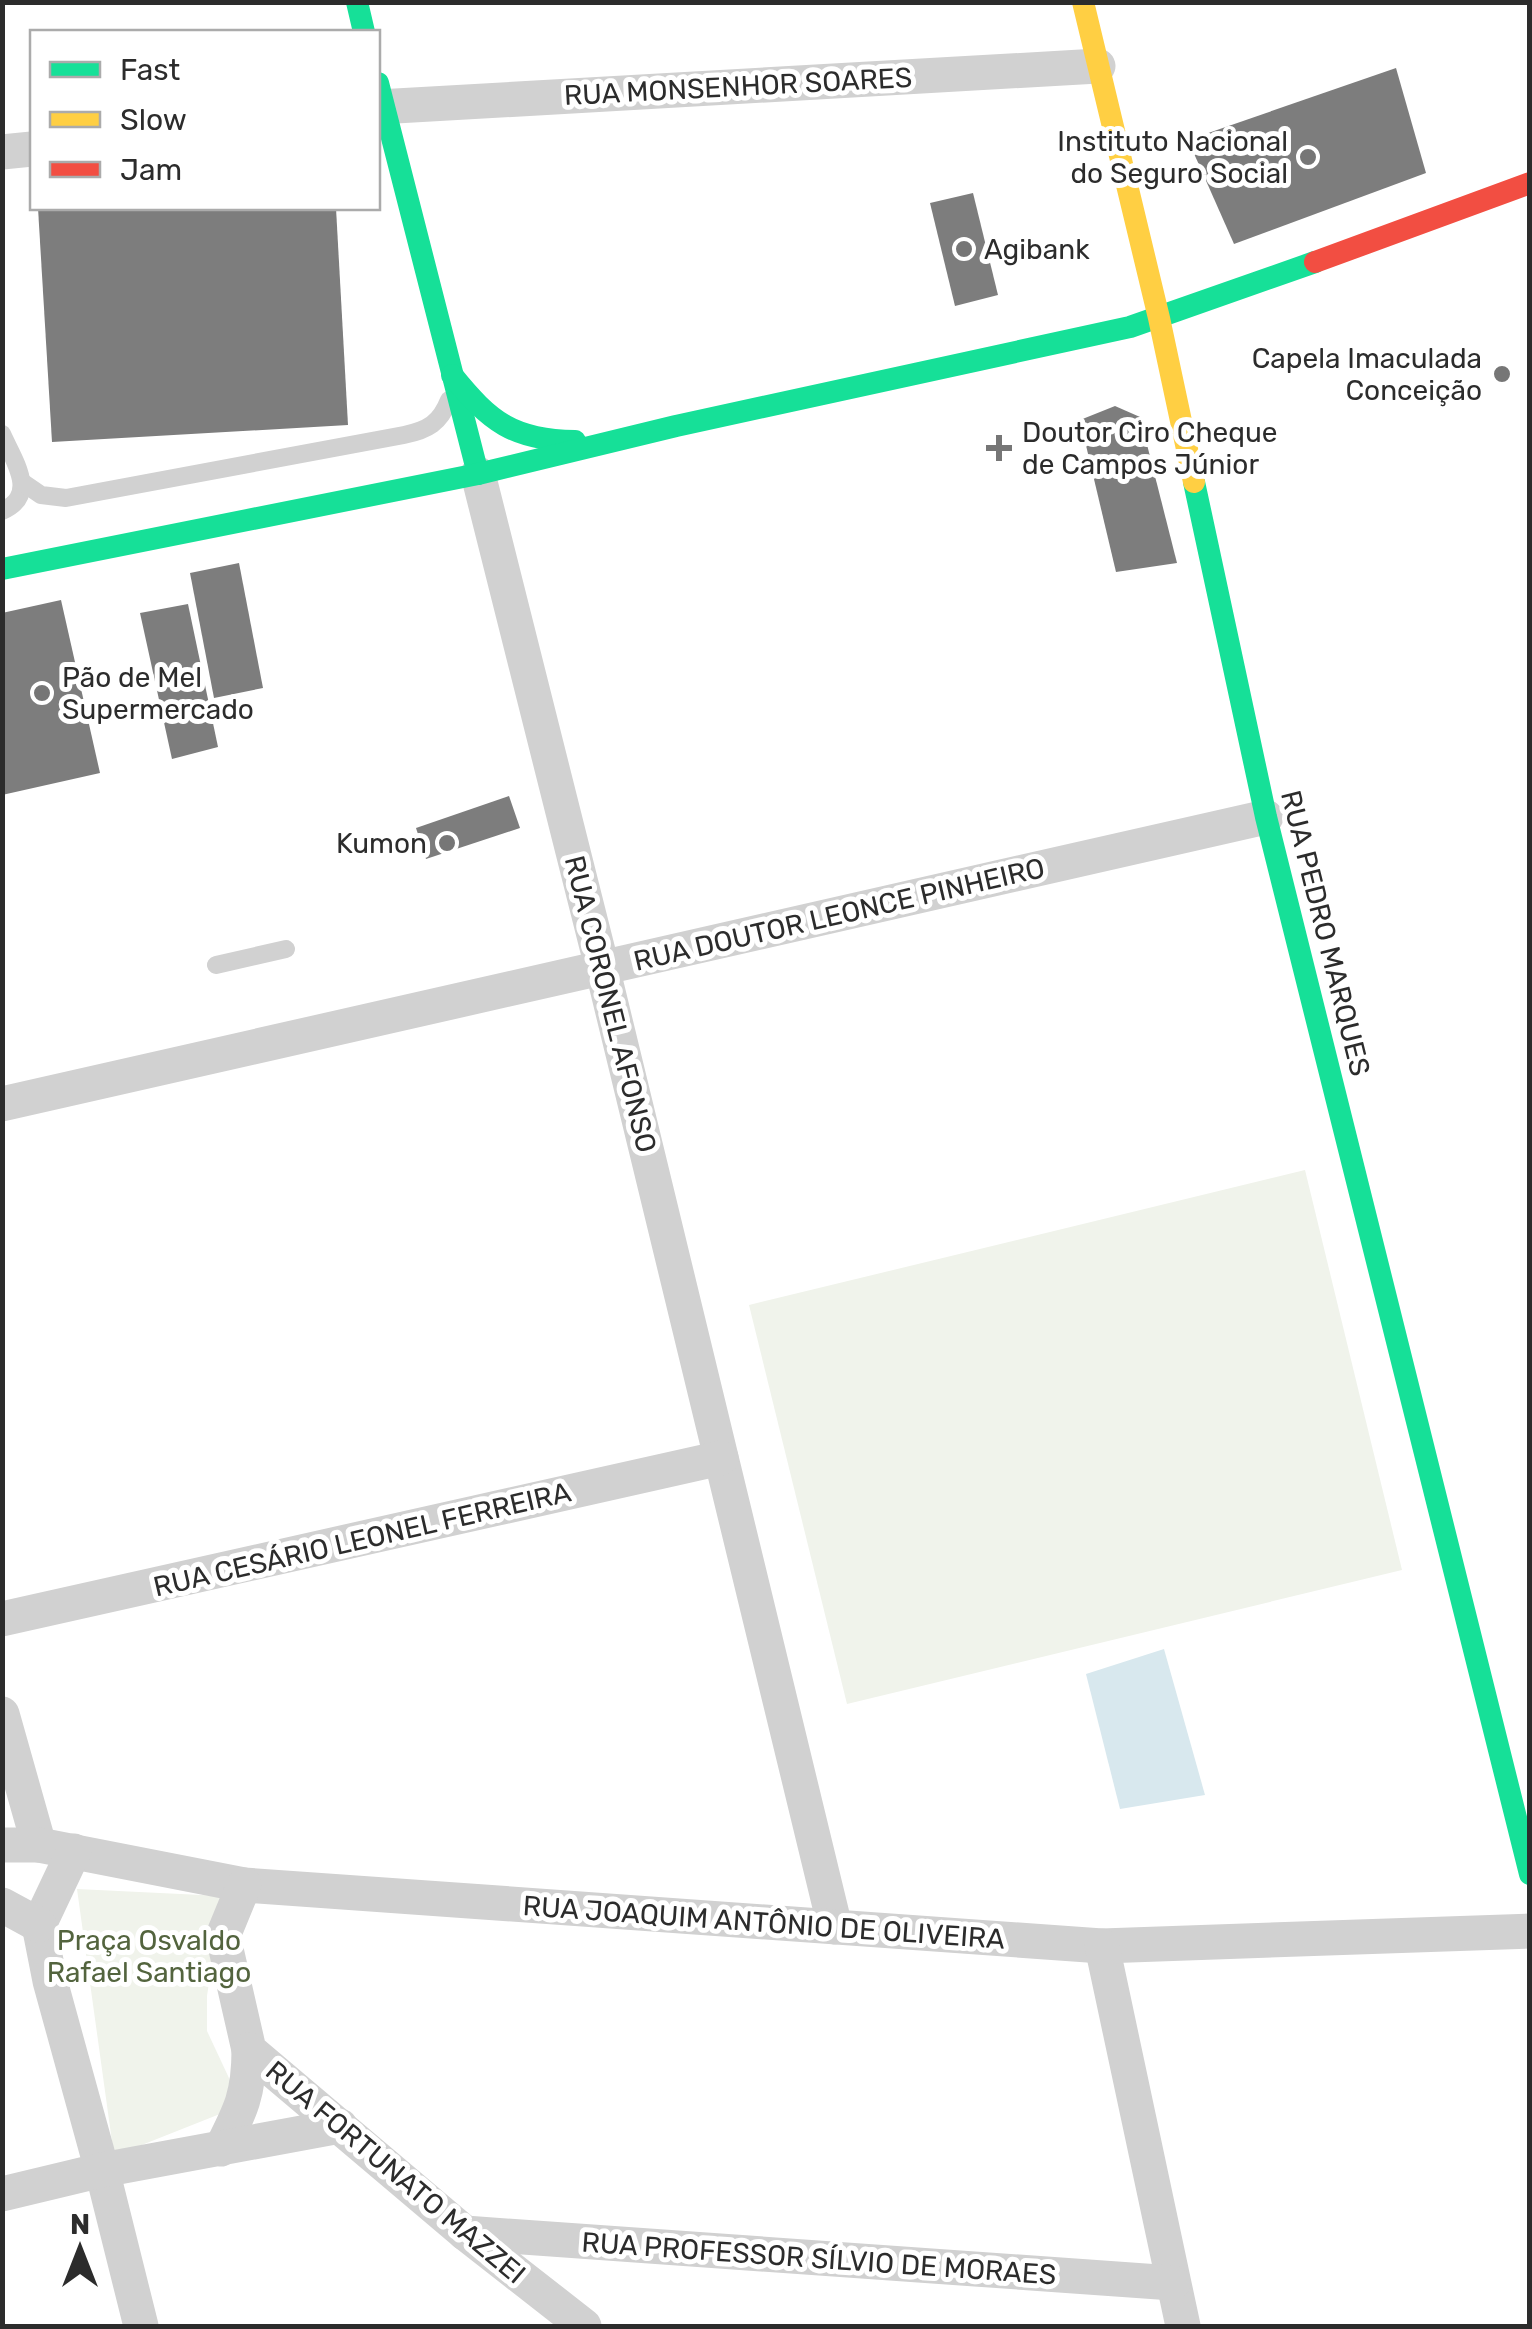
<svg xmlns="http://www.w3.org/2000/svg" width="1532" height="2329" font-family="Rubik,sans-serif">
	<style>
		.green { fill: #f0f3eb }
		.water { fill: #d8e8ee }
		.building { fill: #7d7d7d }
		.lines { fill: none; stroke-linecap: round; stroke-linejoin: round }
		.lane { stroke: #d1d1d1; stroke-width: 18 }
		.street { stroke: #d1d1d1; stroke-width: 35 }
		.fast { stroke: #16e098; stroke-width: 22 }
		.slow { stroke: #ffcf43; stroke-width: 22 }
		.jam { stroke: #f24e42; stroke-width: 22 }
		.poi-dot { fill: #767676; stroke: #fff; stroke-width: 4 }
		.labels { text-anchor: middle; stroke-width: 10; stroke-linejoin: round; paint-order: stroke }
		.street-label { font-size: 28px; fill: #2c2c2c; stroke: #fff }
		.poi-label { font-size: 28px; fill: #2c2c2c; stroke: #fff; text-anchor: end }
		.park-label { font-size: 28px; fill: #53643e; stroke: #fff }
	</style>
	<rect width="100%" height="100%" fill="#fff"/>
	<g class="green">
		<path d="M1305 1170 1402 1570 847 1704 749 1305Z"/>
		<path d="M77 1889 222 1896 207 1996V2031L236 2093 225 2112 114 2156Z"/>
	</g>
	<path class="water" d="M1164 1649 1205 1795 1120 1809 1086 1674Z"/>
	<g class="building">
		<path d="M1396 68 1426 173 1234 244 1188 140Z"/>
		<path d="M973 193 998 295 955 306 930 203Z"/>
		<path d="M38 208H336L348 425 52 442Z"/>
		<path d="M1115 406 1140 417 1177 563 1116 572 1080 420Z"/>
		<path d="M239 563 263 688 214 698 190 573Z"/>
		<path d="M61 600 100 773 2 795V613Z"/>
		<path d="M188 604 218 747 172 759 140 613Z"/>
		<path d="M509 796 520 828 426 859 416 828Z"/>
	</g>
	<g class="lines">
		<g class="lane">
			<path d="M2 434C14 461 39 495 2 511"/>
			<path d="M22 482 41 495 66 498 404 435C428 430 440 423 449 400"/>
			<path d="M216 965 286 949"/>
		</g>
		<g class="street">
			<path d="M378 107 1098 66"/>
			<path d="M2 152 32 149"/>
			<path d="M478 474 602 967 835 1927"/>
			<path d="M2 1104 1266 817"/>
			<path d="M2 1619 721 1458"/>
			<path d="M2 1714 39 1845"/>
			<path d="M2 1845H39L244 1885 1102 1946 1530 1931"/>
			<path d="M74 1851 39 1925 50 1981 102 2170 141 2326"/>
			<path d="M244 1885 223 1936 249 2050 465 2233 584 2326"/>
			<path d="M2 1905 39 1925"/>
			<path d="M1102 1946 1183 2326"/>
			<path d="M221 2149C241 2110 249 2094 249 2050"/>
			<path d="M2 2194 102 2170 340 2126"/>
			<path d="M465 2233 1173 2283"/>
		</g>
		<g class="fast">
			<path d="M357 2 364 32"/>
			<path d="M378 83 478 474"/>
			<path d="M452 375C490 422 513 440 575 441"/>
			<path d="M1194 482 1266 817 1530 1874"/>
			<path d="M2 569 478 474 676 426 1130 327 1315 262"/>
		</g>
		<path class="slow" d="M1083 2 1159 318 1194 482"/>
		<path class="jam" d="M1315 262 1530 183"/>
	</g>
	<g class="poi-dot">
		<circle cx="1308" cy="157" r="10"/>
		<circle cx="964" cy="249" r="10"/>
		<circle cx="1502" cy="374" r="10"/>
		<path d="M994 433h10v10h10v10h-10v10h-10v-10h-10v-10h10z"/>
		<circle cx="42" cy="693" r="10"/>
		<circle cx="447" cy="843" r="10"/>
	</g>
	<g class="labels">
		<g class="street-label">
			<text transform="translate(738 86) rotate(-3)" y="10">RUA MONSENHOR SOARES</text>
			<text transform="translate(839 914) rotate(-13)" y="10">RUA DOUTOR LEONCE PINHEIRO</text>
			<text transform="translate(1326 933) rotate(76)" y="10">RUA PEDRO MARQUES</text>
			<text transform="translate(611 1004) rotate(76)" y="10">RUA CORONEL AFONSO</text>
			<text transform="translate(362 1539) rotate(-13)" y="10">RUA CESÁRIO LEONEL FERREIRA</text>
			<text transform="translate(764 1922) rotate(4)" y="10">RUA JOAQUIM ANTÔNIO DE OLIVEIRA</text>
			<text transform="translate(396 2172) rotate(40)" y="10">RUA FORTUNATO MAZZEI</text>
			<text transform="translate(819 2258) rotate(4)" y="10">RUA PROFESSOR SÍLVIO DE MORAES</text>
		</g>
		<g class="poi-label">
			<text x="1288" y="151">Instituto Nacional<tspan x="1288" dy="32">do Seguro Social</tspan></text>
			<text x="984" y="259" text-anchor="start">Agibank</text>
			<text x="1482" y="368">Capela Imaculada<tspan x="1482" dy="32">Conceição</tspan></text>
			<text x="1022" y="442" text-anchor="start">Doutor Ciro Cheque<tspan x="1022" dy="32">de Campos Júnior</tspan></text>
			<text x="62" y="687" text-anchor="start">Pão de Mel<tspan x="62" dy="32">Supermercado</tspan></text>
			<text x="427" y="853">Kumon</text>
		</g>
		<g class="park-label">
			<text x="149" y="1950">Praça Osvaldo<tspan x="149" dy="32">Rafael Santiago</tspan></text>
		</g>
	</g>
	<rect width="1532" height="2329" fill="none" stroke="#2c2c2c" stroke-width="10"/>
	<rect x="30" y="30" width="350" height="180" fill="#ffffff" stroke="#ababab" stroke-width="2.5"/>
	<rect x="50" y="62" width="50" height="15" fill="#16e098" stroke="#ababab" stroke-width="2.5"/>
	<text x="120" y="80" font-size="30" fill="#2c2c2c">Fast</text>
	<rect x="50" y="112" width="50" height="15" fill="#ffcf43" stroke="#ababab" stroke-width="2.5"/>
	<text x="120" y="130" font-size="30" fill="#2c2c2c">Slow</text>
	<rect x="50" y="162" width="50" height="15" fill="#f24e42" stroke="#ababab" stroke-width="2.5"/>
	<text x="120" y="180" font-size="30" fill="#2c2c2c">Jam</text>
	<g transform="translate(80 2249)" stroke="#ffffff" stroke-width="8" paint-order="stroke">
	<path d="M0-8L18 38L0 25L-18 38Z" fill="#2c2c2c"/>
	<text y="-15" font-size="28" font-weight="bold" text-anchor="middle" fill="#2c2c2c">N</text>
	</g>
</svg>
